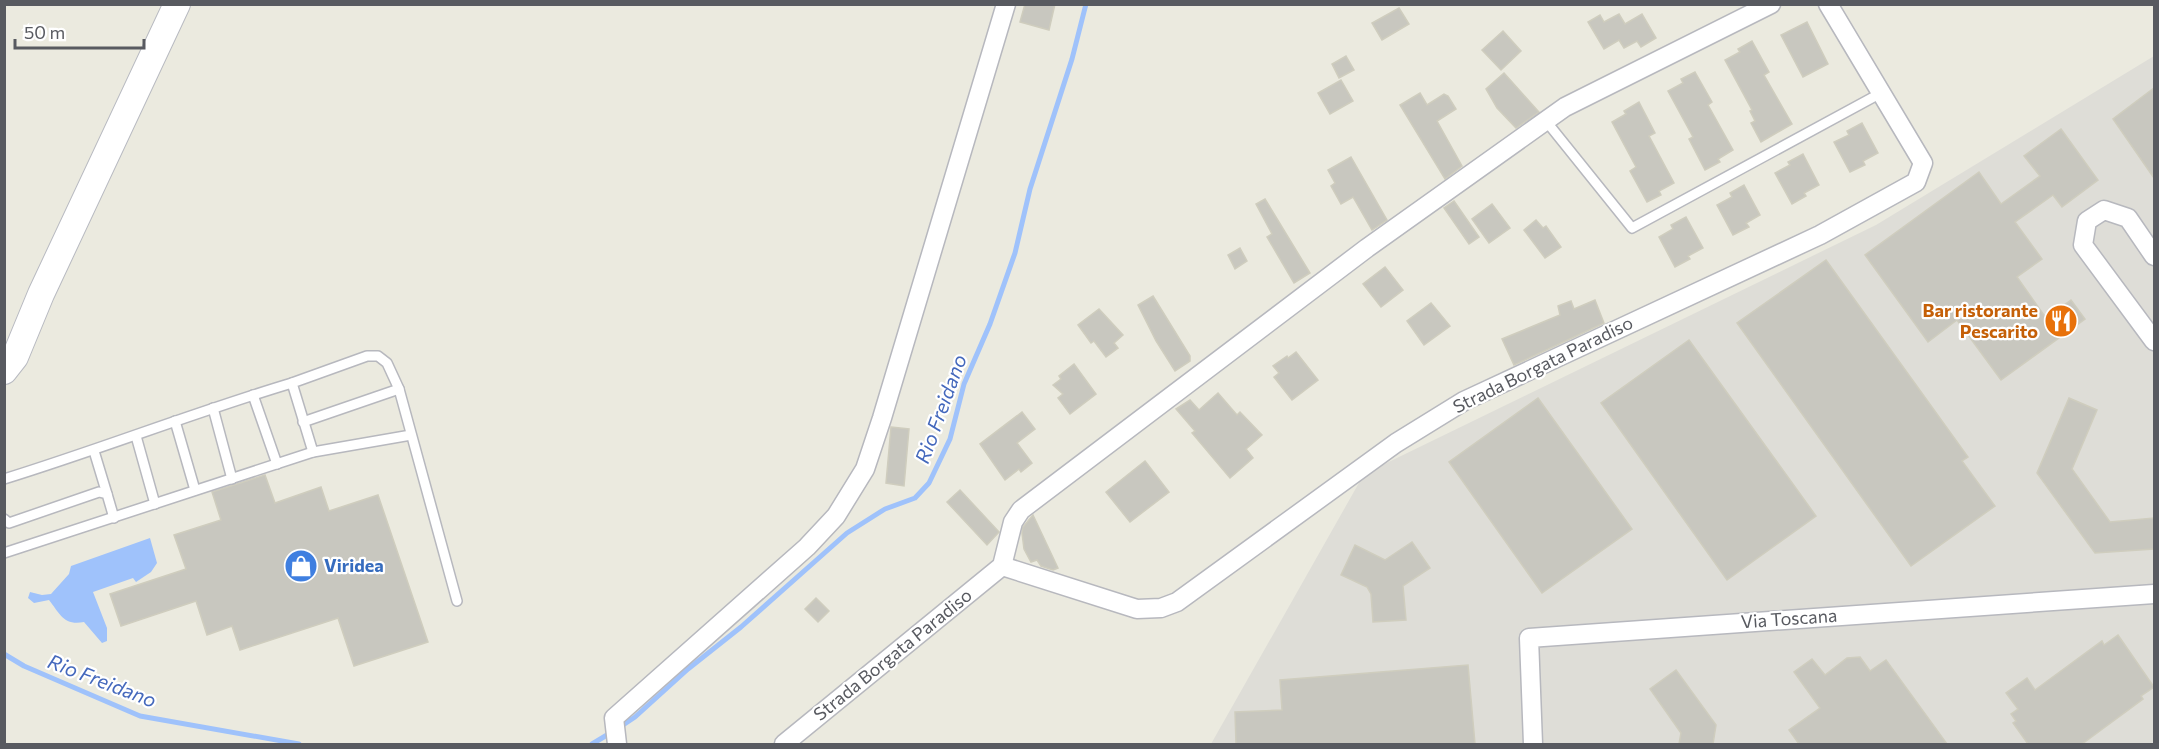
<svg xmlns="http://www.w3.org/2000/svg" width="2159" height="749" font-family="Commissioner,sans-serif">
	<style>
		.industrial { fill: #deddd7 }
		.water { fill: #9fc2fb }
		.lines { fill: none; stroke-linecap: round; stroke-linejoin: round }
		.stream { stroke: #9fc2fb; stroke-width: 5 }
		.building { fill: #c8c7bf; stroke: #cfcdbe; stroke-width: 1.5 }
		.lane-casing { stroke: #b7b8be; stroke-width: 12 }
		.street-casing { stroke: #b7b8be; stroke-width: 21 }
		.secondary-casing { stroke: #b8bac1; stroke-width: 28 }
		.lane { stroke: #fff; stroke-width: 9 }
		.street { stroke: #fff; stroke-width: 18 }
		.secondary { stroke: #fff; stroke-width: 26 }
		.labels { text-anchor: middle; stroke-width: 4.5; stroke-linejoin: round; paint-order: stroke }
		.food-label { font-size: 18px; font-weight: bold; fill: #c56008; stroke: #fff; text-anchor: end }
		.street-label { font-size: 18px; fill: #585a60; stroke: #fff }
		.shop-label { font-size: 18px; font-weight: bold; fill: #366cbe; stroke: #fff; text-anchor: start }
		.water-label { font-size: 20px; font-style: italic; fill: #4468bc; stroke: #fff }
	</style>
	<rect width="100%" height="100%" fill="#ebeadf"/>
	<path class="industrial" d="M2154 56V744H1211L1364 474 1876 225Z"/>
	<path class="water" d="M150 538 157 563 151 572 136 582 133 578 93 592 107 628V641L102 643 84 622C64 626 60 614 49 600L34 603 28 598 30 592 42 595 51 594 69 574 71 566Z"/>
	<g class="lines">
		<g class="stream">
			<path d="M4 654 24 666 140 716 299 744"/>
			<path d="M620 727 635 717 688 669 741 627 847 533 885 509 915 498 929 483 950 439 964 384 990 324 1015 253 1030 189 1072 59 1086 4"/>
			<path d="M592 744 612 732"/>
		</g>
	</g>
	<g class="building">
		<path d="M1025 4H1055L1049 30 1020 22Z"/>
		<path d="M1399 8 1409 24 1382 40 1372 23Z"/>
		<path d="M1619 14 1625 24 1642 14 1656 38 1641 47 1637 41 1624 48 1619 40 1604 49 1588 22 1600 15 1604 22Z"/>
		<path d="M1807 22 1828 64 1803 77 1781 35Z"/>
		<path d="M1503 31 1521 51 1501 70 1482 50Z"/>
		<path d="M1752 41 1769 72 1764 75 1792 124 1761 142 1751 123 1755 121 1750 111 1752 110 1725 60 1740 52 1738 49Z"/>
		<path d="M1346 56 1354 70 1339 78 1332 64Z"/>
		<path d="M1695 72 1712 102 1708 105 1733 150 1718 159 1720 162 1705 170 1689 139 1693 137 1668 91 1683 83 1681 79Z"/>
		<path d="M1504 73 1539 112 1516 128 1497 108 1486 89Z"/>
		<path d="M1341 80 1353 101 1330 114 1318 93Z"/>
		<path d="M2154 88V178L2113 119Z"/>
		<path d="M1420 93 1427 105 1444 94 1448 96 1456 109 1437 121 1462 166 1445 179 1400 105Z"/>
		<path d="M1639 102 1655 133 1649 136 1674 183 1659 191 1661 195 1647 202 1630 171 1636 167 1612 122 1626 114 1624 111Z"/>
		<path d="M1862 123 1878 153 1863 161 1865 165 1850 172 1834 142 1849 135 1847 131Z"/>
		<path d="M2061 129 2098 180 2062 207 2053 195 2015 222 2042 259 2017 277 2046 318 2071 300 2085 319 2001 380 1957 320 1928 342 1865 255 1979 172 2001 204 2040 176 2024 156Z"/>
		<path d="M1803 154 1819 185 1804 193 1806 196 1792 204 1775 173 1790 165 1788 162Z"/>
		<path d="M1351 157 1387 220 1372 230 1353 197 1341 204 1331 186 1335 183 1328 170Z"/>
		<path d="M1744 185 1760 215 1746 223 1749 227 1733 235 1717 205 1732 197 1730 193Z"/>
		<path d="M1265 199 1310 273 1294 283 1267 237 1272 234 1256 204Z"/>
		<path d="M1454 201 1479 237 1469 244 1444 208Z"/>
		<path d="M1492 204 1510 228 1489 243 1472 219Z"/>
		<path d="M1686 217 1703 248 1688 256 1690 259 1675 267 1659 237 1673 229 1671 225Z"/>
		<path d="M1536 220 1543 228 1546 226 1561 247 1545 258 1524 230Z"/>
		<path d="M1240 248 1247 261 1235 269 1228 255Z"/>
		<path d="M1826 260 1968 457 1962 461 1995 506 1911 566 1737 323Z"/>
		<path d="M1385 267 1403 290 1381 307 1363 284Z"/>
		<path d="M1153 296 1190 356V361L1175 371 1156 341 1138 305Z"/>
		<path d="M1595 300 1604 323 1514 365 1502 339 1560 315 1558 306 1571 301 1574 309Z"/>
		<path d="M1431 303 1450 326 1424 345 1407 321Z"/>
		<path d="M1099 309 1123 335 1114 343 1118 348 1106 357 1094 341 1091 343 1078 325Z"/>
		<path d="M1689 340 1816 516 1727 580 1601 403Z"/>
		<path d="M1296 352 1318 380 1292 400 1274 377 1279 373 1273 366 1287 356 1288 358Z"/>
		<path d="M1074 364 1096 394 1070 414 1058 398 1063 394 1053 385 1061 379 1059 376Z"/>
		<path d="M1218 393 1237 415 1240 412 1262 435 1246 449 1253 458 1230 478 1192 433 1195 431 1176 409 1190 400 1199 410Z"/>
		<path d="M1538 398 1632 529 1542 593 1449 462Z"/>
		<path d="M2069 398 2097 410 2072 469 2110 522 2154 518V549L2095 553 2037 473Z"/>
		<path d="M1022 412 1035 429 1017 443 1032 463 1021 472 1019 469 1005 480 980 444Z"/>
		<path d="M891 427 909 429 904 486 886 483Z"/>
		<path d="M1145 461 1169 492 1130 522 1106 492Z"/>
		<path d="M265 475 275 503 321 487 329 511 378 495 428 642 354 666 338 618 240 650 232 626 207 635 196 601 121 626 110 594 186 569 174 535 221 520 212 492Z"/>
		<path d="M960 490 999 532 987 545 947 502Z"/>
		<path d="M1033 515 1058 568 1053 570 1041 566 1037 560 1031 562 1024 549 1022 533 1023 527Z"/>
		<path d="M1412 542 1430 568 1403 586 1406 620 1373 622 1371 594 1367 587 1341 575 1355 545 1385 560Z"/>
		<path d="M816 598 829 611 818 622 805 609Z"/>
		<path d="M2118 635 2154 687 2141 696 2143 699 2082 744H2028L2013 723 2016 721 2011 714 2018 709 2006 693 2027 678 2035 690 2102 641 2104 645Z"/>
		<path d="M1860 657 1870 671 1886 660 1947 744H1799L1789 730 1820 708 1794 672 1812 659 1825 675 1847 658Z"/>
		<path d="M1468 665 1475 744H1236L1235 712 1282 710 1280 680Z"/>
		<path d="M1676 670 1716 725 1713 744H1679L1681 733 1650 689Z"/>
	</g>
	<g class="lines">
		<g class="lane-casing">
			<g id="lane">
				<path d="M1546 121 1632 228 1881 93"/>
				<path d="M253 395 277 464"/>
				<path d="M213 408 232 479"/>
				<path d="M175 421 195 490"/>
				<path d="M303 422 399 389"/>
				<path d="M136 436 155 504"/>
				<path d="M94 451 107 494"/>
				<path d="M313 452 292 383 367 356H378L387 363 399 389 457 601"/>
				<path d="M4 479C101 449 195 412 292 383"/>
				<path d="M4 519 9 523 99 492 107 494 114 518"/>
				<path d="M4 553 313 452 411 435"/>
			</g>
		</g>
		<g class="street-casing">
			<g id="street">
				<path d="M2154 256 2128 218 2104 210 2087 221 2083 245 2154 341"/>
				<path d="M1002 566 1137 609 1161 608 1177 602 1396 443 1464 401 1820 235 1916 182 1923 163 1828 4"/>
				<path d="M617 744 614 718 807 547 836 516 865 469 882 418 1006 4"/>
				<path d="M784 744 1002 566 1013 522 1021 510 1367 248 1565 107 1771 4"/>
				<path d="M1533 744 1529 638 2154 594"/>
			</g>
		</g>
		<g class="secondary-casing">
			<path id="secondary" d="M4 371 15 357 41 294 177 4"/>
		</g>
		<use href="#lane" class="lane"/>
		<use href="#street" class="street"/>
		<use href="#secondary" class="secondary"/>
	</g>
	<defs>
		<g id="restaurant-disc" transform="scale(1.725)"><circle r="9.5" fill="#e8710a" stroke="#fff"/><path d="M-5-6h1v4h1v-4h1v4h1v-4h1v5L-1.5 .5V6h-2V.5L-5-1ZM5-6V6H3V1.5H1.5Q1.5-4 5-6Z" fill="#fff"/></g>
		<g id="shop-disc" transform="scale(1.725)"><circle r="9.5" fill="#3f7fe0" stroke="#fff"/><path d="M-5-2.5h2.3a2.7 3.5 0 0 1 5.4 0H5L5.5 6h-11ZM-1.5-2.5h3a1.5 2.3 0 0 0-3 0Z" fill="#fff"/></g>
	</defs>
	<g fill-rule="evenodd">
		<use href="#restaurant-disc" x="2061" y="321"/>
		<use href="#shop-disc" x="301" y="566"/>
	</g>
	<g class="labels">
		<g class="food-label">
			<text x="2038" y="317">Bar ristorante<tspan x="2038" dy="21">Pescarito</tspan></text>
		</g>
		<g class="street-label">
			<text transform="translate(1543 365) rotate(-26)" y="6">Strada Borgata Paradiso</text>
			<text transform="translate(1789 619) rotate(-4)" y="6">Via Toscana</text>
			<text transform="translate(893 655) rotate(-39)" y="6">Strada Borgata Paradiso</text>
		</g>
		<g class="shop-label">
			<text x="324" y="572">Viridea</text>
		</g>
		<g class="water-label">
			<text transform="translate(941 409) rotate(-70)" y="7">Rio Freidano</text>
			<text transform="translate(102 681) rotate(21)" y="7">Rio Freidano</text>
		</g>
	</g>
	<rect width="2159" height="749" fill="none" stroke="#585a60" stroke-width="12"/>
	<path d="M15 39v9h129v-9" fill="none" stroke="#585a60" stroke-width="3"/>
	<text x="24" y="39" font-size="18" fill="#585a60" stroke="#ffffff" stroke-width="4.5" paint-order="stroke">50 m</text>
</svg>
